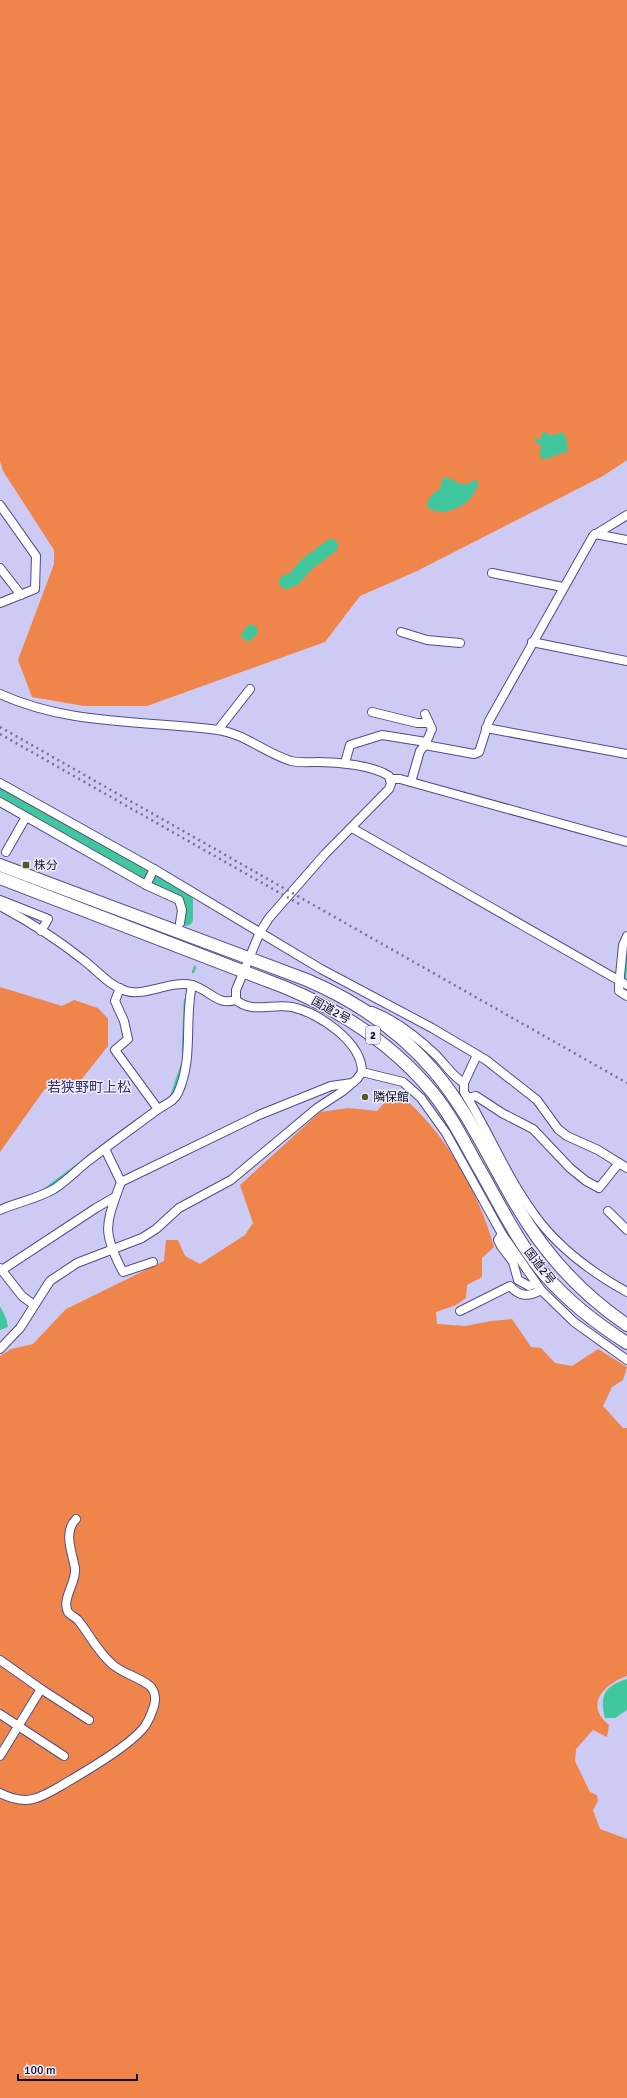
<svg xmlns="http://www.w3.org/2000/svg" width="627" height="2098" font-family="Signika,'Noto Sans JP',sans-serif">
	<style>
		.green { fill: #ef854a }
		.water { fill: #41c79d }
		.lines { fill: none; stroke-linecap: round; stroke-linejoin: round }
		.stream { stroke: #41c79d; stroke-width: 2.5 }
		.river { stroke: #41c79d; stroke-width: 14 }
		.minor-tunnel { stroke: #b1aed5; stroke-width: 8; stroke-dasharray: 8 4; stroke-linecap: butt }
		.minor-casing { stroke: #544c88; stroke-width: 10 }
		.highway-casing { stroke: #544c88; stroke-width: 14 }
		.minor { stroke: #fff; stroke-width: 8 }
		.highway { stroke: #fff; stroke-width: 12 }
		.rail { stroke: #757294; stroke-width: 2.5; stroke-dasharray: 2 4; stroke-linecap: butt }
		.poi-dot { fill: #595825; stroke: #efeefd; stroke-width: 1.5 }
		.labels { text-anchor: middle; stroke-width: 3; stroke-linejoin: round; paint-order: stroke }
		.shield { fill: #efeefd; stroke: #555268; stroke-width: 1 }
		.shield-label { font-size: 11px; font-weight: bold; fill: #130f28 }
		.poi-label { font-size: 12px; fill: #130f28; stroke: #efeefd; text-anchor: start }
		.street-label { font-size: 12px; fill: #130f28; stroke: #efeefd }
		.quarter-label { font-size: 14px; fill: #382e68; stroke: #efeefd }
	</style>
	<rect width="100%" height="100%" fill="#cdcaf4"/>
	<g class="green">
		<path d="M0 0H627V460L603 476 417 571 360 596 325 642 147 706H84L32 697 18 660 54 564V550L3 471 0 461Z"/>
		<path d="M0 987 62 1006 74 1000 98 1008 108 1019V1046L81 1080 58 1081 44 1090 0 1152Z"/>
		<path d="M407 1101C447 1136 480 1195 494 1247L482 1258V1277L467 1285 466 1298 456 1305 436 1312 437 1324 465 1326 491 1321 512 1319 531 1347 541 1348 555 1363 572 1366 598 1349 627 1367 623 1380 612 1387 603 1406 623 1428H627V1676C604 1684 584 1705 609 1725L607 1737 593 1730 576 1749 575 1761 590 1792 597 1795 598 1801 593 1810 600 1829 627 1839V2098H0V1356L11 1349 33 1344 66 1309 164 1261 166 1240H178L185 1256 200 1264 245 1235 253 1223 240 1185 320 1112 348 1108 377 1111 385 1102Z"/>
	</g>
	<g class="water">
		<path d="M546 432 549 435H554L562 432 566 437 568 451 543 460 539 453 542 446 537 444 535 440 537 438 541 440 542 433Z"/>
		<path d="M443 477C460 479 457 491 477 479L478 487C475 491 471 499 467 502 455 511 439 516 427 507 428 497 432 494 440 489Z"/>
		<path d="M248 625H254L258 629 257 634 249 642 240 636Z"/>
		<path d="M0 1306 6 1318 8 1327 0 1330Z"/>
		<path d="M627 1679V1710L615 1718H605C599 1695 605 1686 627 1679Z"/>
	</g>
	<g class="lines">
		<g class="stream">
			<path d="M193 972 195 967"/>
			<path d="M625 978 627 952"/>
			<path d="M624 987 627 991"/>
			<path d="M183 1051 185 1000"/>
			<path d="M171 1097 183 1062"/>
			<path d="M44 1190 80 1163"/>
		</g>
		<g class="river">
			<path d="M286 582 294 579 306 565 331 546"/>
			<path d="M0 794 186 899V919"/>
		</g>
		<path class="minor-tunnel" d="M535 1284 559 1255"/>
		<g class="minor-casing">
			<g id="minor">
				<path d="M0 505 36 556 35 589 0 603"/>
				<path d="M595 534 627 540"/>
				<path d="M0 568 21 595"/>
				<path d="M492 573 563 587"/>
				<path d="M401 632 427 640 460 643"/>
				<path d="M532 642 627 661"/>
				<path d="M0 694C70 726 144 720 218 730 245 734 265 753 291 761 299 763 309 762 318 762 337 762 372 765 389 776L391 784 389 789 325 854 269 918 260 932 236 990V1000C252 1014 273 1003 292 1007 319 1013 362 1042 362 1072L403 1082 421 1098 446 1133 502 1234 541 1290 574 1322 627 1360"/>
				<path d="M372 712 417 723H429"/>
				<path d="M486 728 627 754"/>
				<path d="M218 730 250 689"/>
				<path d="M425 745 432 729 425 714"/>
				<path d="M345 763 350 745 382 735 426 742"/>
				<path d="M390 779H400L627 842"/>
				<path d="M411 782 420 751 425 745 474 754 479 752 489 721 593 536 627 515"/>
				<path d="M0 783 154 869 321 969 432 1028 486 1060 537 1100 558 1129 567 1136 598 1150 627 1168"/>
				<path d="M0 802 146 885 179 900 182 910 180 923"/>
				<path d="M352 828 627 985"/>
				<path d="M6 852 26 817"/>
				<path d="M146 885 154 869"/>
				<path d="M0 900 48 919 41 931"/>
				<path d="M0 906C28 921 57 939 82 959 97 970 108 985 126 991 144 997 171 980 192 985 210 990 217 1006 236 1000"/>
				<path d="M627 936 623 945 619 986V991L627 996"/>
				<path d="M120 988 115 1001 124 1021 128 1039 115 1050 158 1109"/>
				<path d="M372 1011C396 1020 418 1038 436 1055 445 1064 452 1076 464 1083V1092C489 1132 506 1176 534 1214 558 1248 591 1272 627 1292"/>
				<path d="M464 1083 477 1055"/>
				<path d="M468 1098 476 1096 502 1113 533 1129 570 1168 586 1181 599 1188 619 1163"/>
				<path d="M105 1149 121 1182C106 1224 101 1230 123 1272L153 1262"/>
				<path d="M121 1182 259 1115 331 1086 352 1083"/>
				<path d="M0 1210C18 1202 37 1199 54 1189 65 1182 76 1171 87 1162 110 1144 134 1127 157 1110 165 1104 174 1102 178 1093 194 1057 184 1022 192 985"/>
				<path d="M608 1211 627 1230"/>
				<path d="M502 1234 498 1240 501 1246 513 1262 518 1280 529 1286 535 1284"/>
				<path d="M0 1268 22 1296 34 1305"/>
				<path d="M2 1270 96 1208 115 1197"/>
				<path d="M460 1311 510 1286C520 1297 529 1297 541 1290"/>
				<path d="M0 1349 20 1328 50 1281 77 1263 142 1238 156 1229 179 1208 231 1180 317 1108 343 1091 357 1079 362 1072"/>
				<path d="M0 1660 41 1689"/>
				<path d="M0 1714 64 1756"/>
				<path d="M0 1756 41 1689 89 1720"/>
				<path d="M0 1793C27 1807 40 1798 64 1784 86 1771 131 1745 145 1726 149 1720 152 1712 154 1706 156 1699 155 1691 150 1686 139 1677 124 1674 113 1665 97 1651 90 1635 78 1620 75 1617 70 1615 68 1612 61 1599 77 1582 75 1568 72 1552 63 1532 76 1519"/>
			</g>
		</g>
		<g class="highway-casing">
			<g id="highway">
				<path d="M0 865 307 980C356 1001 399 1030 434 1071 469 1112 491 1163 518 1208 545 1254 583 1295 627 1325"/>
				<path d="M0 878 284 987C342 1011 393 1044 433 1093 452 1116 465 1144 480 1170 500 1205 519 1245 546 1276 569 1302 597 1324 627 1343"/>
			</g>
		</g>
		<use href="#minor" class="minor"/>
		<use href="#highway" class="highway"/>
		<g class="rail">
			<path d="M0 727 627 1083"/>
			<path d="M0 734 301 905"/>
		</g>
	</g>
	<g class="poi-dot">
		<rect x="22" y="861" width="8" height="8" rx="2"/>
		<circle cx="365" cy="1097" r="4"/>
	</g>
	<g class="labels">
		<rect class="shield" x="366" y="1026" width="14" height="18" rx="3"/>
		<g class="shield-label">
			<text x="373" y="1039">2</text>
		</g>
		<g class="poi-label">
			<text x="34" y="869">株分</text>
			<text x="373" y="1101">隣保館</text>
		</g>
		<g class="street-label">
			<text transform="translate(331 1010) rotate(29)" y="4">国道2号</text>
			<text transform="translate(540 1266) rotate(52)" y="4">国道2号</text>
		</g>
		<g class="quarter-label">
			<text x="89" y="1092">若狭野町上松</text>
		</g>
	</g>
	<path d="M18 2074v6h119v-6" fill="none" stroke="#130f28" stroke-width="2"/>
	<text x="24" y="2074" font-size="12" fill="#130f28" stroke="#efeefd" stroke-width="3" paint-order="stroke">100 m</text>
</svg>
